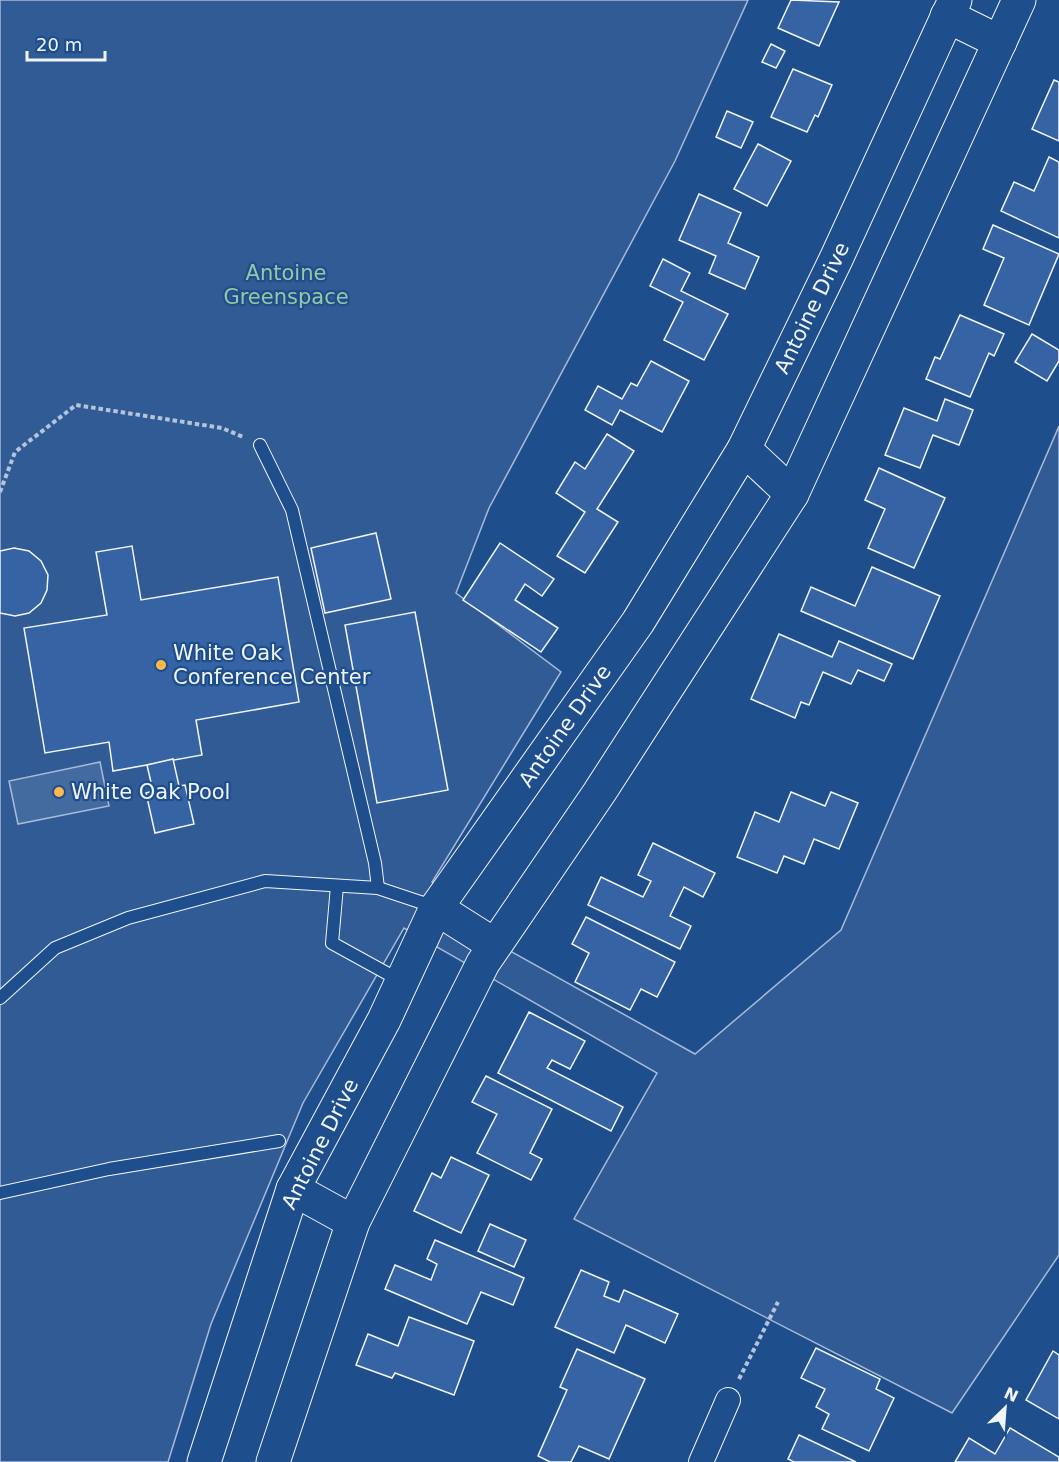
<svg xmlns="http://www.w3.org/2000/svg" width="1059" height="1462" font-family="'DejaVu Sans',sans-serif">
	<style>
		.built { fill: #305b95; stroke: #a8bbd7; stroke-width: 1.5 }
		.water { fill: #446ba0; stroke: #a8bbd7; stroke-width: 1.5 }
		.building { fill: #3563a3; stroke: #f2f6ff; stroke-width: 1.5 }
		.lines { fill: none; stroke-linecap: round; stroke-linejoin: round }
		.lane-casing { stroke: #f2f6ff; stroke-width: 14 }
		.street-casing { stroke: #f2f6ff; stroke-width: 26 }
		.secondary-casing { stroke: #f2f6ff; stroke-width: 35 }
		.path { stroke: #b3c4dc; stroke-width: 4; stroke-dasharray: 4.5 3; stroke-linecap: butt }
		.lane { stroke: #1f4e8c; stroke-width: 12 }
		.street { stroke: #1f4e8c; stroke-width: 24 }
		.secondary { stroke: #1f4e8c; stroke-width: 33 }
		.poi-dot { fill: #ffb74d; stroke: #1f4e8c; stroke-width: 2 }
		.labels { text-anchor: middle; stroke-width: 4.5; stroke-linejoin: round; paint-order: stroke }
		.park-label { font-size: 21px; fill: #97c8a6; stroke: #1f4e8c }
		.street-label { font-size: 21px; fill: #f2f6ff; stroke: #1f4e8c }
		.poi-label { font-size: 21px; fill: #f2f6ff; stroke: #1f4e8c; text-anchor: start }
	</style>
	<rect width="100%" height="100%" fill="#1f4e8c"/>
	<path class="built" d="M0 0H748L675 161 489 508 456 593 561 672 432 882 510 951 695 1054 841 930 1059 426V1255L952 1413 574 1219 657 1073 404 928 303 1103 211 1324 168 1462H0Z"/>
	<path class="water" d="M100 762 109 806 18 824 9 781Z"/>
	<g class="building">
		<path d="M791 0 839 2 819 46 778 28Z"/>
		<path d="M771 44 785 51 776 68 762 62Z"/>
		<path d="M793 69 832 85 818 117 815 115 807 132 771 117Z"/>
		<path d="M1054 80 1059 82V141L1032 129Z"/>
		<path d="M727 111 753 122 741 148 716 137Z"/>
		<path d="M758 144 791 161 767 206 734 189Z"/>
		<path d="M1049 157 1059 162V238L1001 211 1014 182 1034 191Z"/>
		<path d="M699 194 741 213 728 243 759 257 745 289 709 273 716 256 679 240Z"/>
		<path d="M993 225 1059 254 1029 325 984 305 1004 258 983 249Z"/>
		<path d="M663 259 690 273 681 291 728 314 704 360 664 340 683 302 650 286Z"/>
		<path d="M960 315 1004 334 994 356 989 353 970 397 926 379 935 357 940 359Z"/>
		<path d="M1032 334 1059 350V361L1047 381 1015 362Z"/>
		<path d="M651 361 689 381 662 432 620 410 612 425 585 410 598 386 622 399 631 383 637 386Z"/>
		<path d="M945 399 973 410 959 445 933 435 920 468 885 455 904 408 937 421Z"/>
		<path d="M607 434 634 451 597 509 618 522 585 573 557 556 585 512 556 493 575 462 585 469Z"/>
		<path d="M879 468 945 498 914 568 868 548 885 509 865 500Z"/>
		<path d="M376 533 391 599 325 613 311 548Z"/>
		<path d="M500 543 554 579 542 596 525 584 515 600 558 628 541 652 463 600Z"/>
		<path d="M132 546 141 600 278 577 299 702 196 720 202 755 113 771 109 742 45 753 24 628 107 615 96 552Z"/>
		<path d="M14 548 29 551 41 561 48 575 47 590 41 603 29 613 15 616 0 613V551Z"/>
		<path d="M872 567 940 596 913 659 801 611 811 587 855 606Z"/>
		<path d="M415 612 448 790 377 803 345 625Z"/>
		<path d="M779 634 832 657 839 641 892 664 884 681 858 670 851 684 823 672 809 705 801 702 795 718 751 699Z"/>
		<path d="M173 759 179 786 185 785 194 824 155 833 146 793 153 791 147 765Z"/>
		<path d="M791 792 825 806 831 792 858 803 839 849 814 839 804 864 784 856 777 873 737 857 755 812 779 822Z"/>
		<path d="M653 843 715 873 703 897 684 887 670 916 691 926 680 949 588 905 601 877 643 897 651 881 638 875Z"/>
		<path d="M586 917 675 962 657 997 641 989 630 1010 575 982 589 953 572 944Z"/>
		<path d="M529 1012 585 1041 570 1069 552 1060 547 1068 623 1107 611 1131 498 1073Z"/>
		<path d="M486 1076 552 1109 530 1153 542 1159 531 1180 477 1153 497 1114 472 1102Z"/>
		<path d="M451 1157 489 1175 461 1233 414 1211 432 1173 441 1178Z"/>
		<path d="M490 1224 526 1240 514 1267 478 1251Z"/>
		<path d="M435 1240 524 1278 513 1305 481 1292 467 1324 385 1289 395 1265 431 1280 437 1264 427 1259Z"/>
		<path d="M581 1270 609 1282 604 1296 619 1302 624 1290 678 1314 665 1343 626 1325 614 1353 555 1327Z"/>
		<path d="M409 1317 474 1341 454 1395 395 1373 392 1378 356 1365 368 1334 398 1346Z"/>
		<path d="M816 1348 880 1379 876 1389 894 1398 869 1451 822 1429 829 1414 816 1407 825 1389 801 1378Z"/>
		<path d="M577 1349 645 1379 609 1459 579 1446 571 1462H550L538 1456 567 1390 560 1387Z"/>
		<path d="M1053 1351 1059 1355V1419L1026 1400Z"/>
		<path d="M1010 1428 1059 1457V1462H955L969 1438 995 1454Z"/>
		<path d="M799 1435 856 1462H794L788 1459Z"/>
	</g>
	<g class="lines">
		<g class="lane-casing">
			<g id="lane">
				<path d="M260 445 292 510 375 863 378 888"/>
				<path d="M337 886 332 943 401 981"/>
				<path d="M0 998 55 948 128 918 265 881 378 888 435 907"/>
				<path d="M0 1193 109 1169 279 1141"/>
			</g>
		</g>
		<g class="street-casing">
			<path id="street" d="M701 1462 728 1400"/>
		</g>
		<g class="secondary-casing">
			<g id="secondary">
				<path d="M947 16 1000 42"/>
				<path d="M744 449 792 494"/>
				<path d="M436 908 493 944"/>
				<path d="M293 1189 353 1222"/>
				<path d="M204 1462 293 1189 384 1020 436 908 638 622 744 449 837 257 955 0"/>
				<path d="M273 1462 353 1222 483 963 599 793 792 494 1019 0"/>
			</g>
		</g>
		<g class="path">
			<path d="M0 492 15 452 76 405 222 428 243 437"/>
			<path d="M739 1379 778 1302"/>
		</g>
		<use href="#lane" class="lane"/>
		<use href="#street" class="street"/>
		<use href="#secondary" class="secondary"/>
	</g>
	<g class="poi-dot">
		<circle cx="161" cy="665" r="6"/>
		<circle cx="59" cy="792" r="6"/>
	</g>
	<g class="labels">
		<g class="park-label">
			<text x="286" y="280">Antoine<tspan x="286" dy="24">Greenspace</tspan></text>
		</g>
		<g class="street-label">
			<text transform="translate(812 308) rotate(-64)" y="7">Antoine Drive</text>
			<text transform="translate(565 726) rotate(-55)" y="7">Antoine Drive</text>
			<text transform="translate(320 1144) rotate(-63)" y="7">Antoine Drive</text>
		</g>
		<g class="poi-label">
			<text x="173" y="660">White Oak<tspan x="173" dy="24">Conference Center</tspan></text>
			<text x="71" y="799">White Oak Pool</text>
		</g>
	</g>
	<g transform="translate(1005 1408) rotate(25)" stroke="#1f4e8c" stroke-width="4.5" paint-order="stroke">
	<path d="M0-4.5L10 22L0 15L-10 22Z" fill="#f2f6ff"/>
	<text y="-9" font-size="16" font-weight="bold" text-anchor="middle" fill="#f2f6ff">N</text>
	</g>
	<path d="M27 51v9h78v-9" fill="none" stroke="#f2f6ff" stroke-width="3"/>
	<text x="36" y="51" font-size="18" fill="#f2f6ff" stroke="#1f4e8c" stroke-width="4.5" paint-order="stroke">20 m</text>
</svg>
